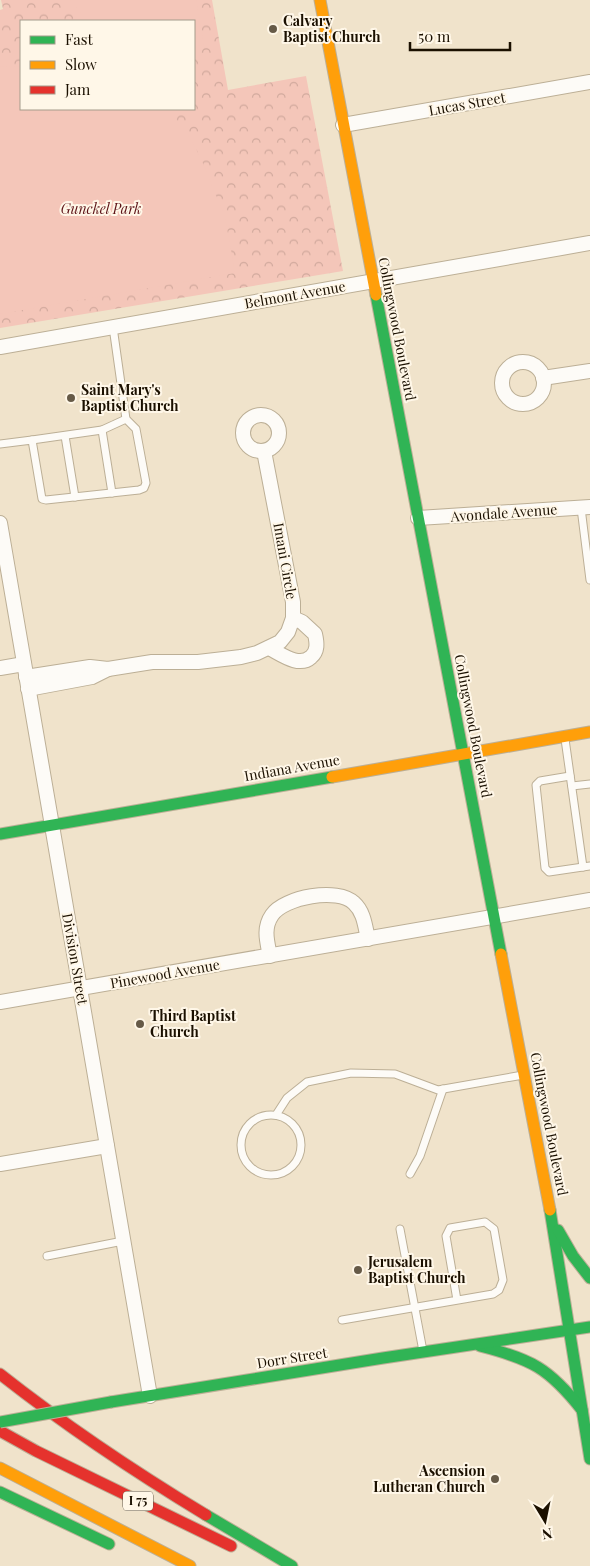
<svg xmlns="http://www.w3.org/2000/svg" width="590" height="1566" font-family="'Playfair Display',serif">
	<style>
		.park { fill: url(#park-crowns); fill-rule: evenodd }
		.pitch { fill: #f4c6b9 }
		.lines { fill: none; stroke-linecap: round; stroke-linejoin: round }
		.lane-casing { stroke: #bcaf96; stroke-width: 9 }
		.street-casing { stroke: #bcaf96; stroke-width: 16 }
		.fast-casing { stroke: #bcaf96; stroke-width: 13 }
		.slow-casing { stroke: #bcaf96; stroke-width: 13 }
		.jam-casing { stroke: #bcaf96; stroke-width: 13 }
		.lane { stroke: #fdfbf7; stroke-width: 7 }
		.street { stroke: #fdfbf7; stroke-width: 14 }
		.fast { stroke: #30b455; stroke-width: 11 }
		.slow { stroke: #ff9f0a; stroke-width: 11 }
		.jam { stroke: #e5322d; stroke-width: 11 }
		.fast-bridge-casing { stroke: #bcaf96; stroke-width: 13; stroke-linecap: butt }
		.fast-bridge { stroke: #30b455; stroke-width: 11 }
		.poi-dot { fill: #665a47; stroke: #fff7e8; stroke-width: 2 }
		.labels { text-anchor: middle; stroke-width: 4; stroke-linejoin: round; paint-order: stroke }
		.shield { fill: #fff7e8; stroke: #5f5546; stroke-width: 1 }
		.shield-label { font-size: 12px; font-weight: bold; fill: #1b1000 }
		.poi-label { font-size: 14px; font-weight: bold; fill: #1b1000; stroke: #fff7e8; text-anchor: start }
		.street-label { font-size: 14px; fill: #1b1000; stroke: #fff7e8 }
		.park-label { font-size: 14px; font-style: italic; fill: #5d1317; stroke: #fff7e8 }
	</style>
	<defs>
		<pattern id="park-crowns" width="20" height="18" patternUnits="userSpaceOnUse" patternTransform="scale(1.25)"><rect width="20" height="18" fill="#f4c6b9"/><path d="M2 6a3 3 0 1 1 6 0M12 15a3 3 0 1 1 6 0" fill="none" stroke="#d1a99d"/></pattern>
	</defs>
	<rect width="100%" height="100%" fill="#f0e3cb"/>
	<path class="park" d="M1 0H212L228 90 306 76 343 271 0 328V10L3 9ZM21 21H194V109H21Z"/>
	<g class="pitch">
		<path d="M70 0H196L204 45 194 46V21H90L81 13Z"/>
		<path d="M21 66V109H160C189 125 203 161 214 191 218 200 223 210 225 219 229 237 232 255 235 273L0 314V67Z"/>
	</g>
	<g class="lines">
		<g class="lane-casing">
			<g id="lane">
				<path d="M102 430 112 493"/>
				<path d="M65 436 75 497"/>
				<path d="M32 440 102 430 126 419"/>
				<path d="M0 444 32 440 42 499 46 500 139 490 144 488 146 483 136 429 126 419 113 327"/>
				<path d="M581 508 590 580"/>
				<path d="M565 739 583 867"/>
				<path d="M570 776 540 781 536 785 545 868 549 872 590 866"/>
				<path d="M572 786 590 784"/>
				<path d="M276 1115 287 1098 307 1082 351 1073 395 1074 438 1090 523 1075"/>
				<circle cx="271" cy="1145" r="30"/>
				<path d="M410 1174 420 1156 443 1089"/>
				<path d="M400 1229 423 1351"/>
				<path d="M47 1256 123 1241"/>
				<path d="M342 1320 493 1294 499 1290 503 1280 494 1229 485 1222 450 1228 446 1236 457 1300"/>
			</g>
		</g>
		<g class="street-casing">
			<g id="street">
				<path d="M343 125 590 82"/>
				<path d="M0 347 590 243"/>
				<circle cx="523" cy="383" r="21"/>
				<path d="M543 378 590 371"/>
				<circle cx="261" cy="433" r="18"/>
				<path d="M418 518 590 507"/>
				<path d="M0 523 150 1396"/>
				<path d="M269 648C281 654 299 668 311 657 318 651 317 643 315 634L302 622 293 618"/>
				<path d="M0 668 24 664"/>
				<path d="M26 677 90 667 108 669 152 662H198L241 657 257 653 280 642 288 632 293 618V602L264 451"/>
				<path d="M28 689 92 677 108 669"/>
				<path d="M270 956C267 941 263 928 272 915 284 897 338 887 354 903 364 912 365 926 368 939"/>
				<path d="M0 1002 590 900"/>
				<path d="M0 1164 107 1146"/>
			</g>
		</g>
		<g class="fast-casing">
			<g id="fast">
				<path d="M376 295 501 954"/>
				<path d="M0 834 332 777"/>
				<path d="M550 1210 590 1459"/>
				<path d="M558 1230 573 1256 590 1278"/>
				<path d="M480 1346C531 1359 549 1368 582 1410"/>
				<path d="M111 1402 383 1358 590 1327"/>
				<path d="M0 1492 109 1544"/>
				<path d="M206 1515 292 1566"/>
			</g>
		</g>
		<g class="slow-casing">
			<g id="slow">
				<path d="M320 0 376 295"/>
				<path d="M332 777 590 732"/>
				<path d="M501 954 550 1210"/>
				<path d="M0 1468 190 1566"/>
			</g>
		</g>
		<g class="jam-casing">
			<g id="jam">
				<path d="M0 1374C66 1426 135 1472 206 1515"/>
				<path d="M0 1431 36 1451 231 1546"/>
			</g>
		</g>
		<use href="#lane" class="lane"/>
		<use href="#street" class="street"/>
		<use href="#fast" class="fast"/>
		<use href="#slow" class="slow"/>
		<use href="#jam" class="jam"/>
		<g class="fast-bridge-casing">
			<path id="fast-bridge" d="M0 1422 111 1402"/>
		</g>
		<use href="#fast-bridge" class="fast-bridge"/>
	</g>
	<g class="poi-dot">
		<circle cx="273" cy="29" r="5"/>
		<circle cx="71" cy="398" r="5"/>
		<circle cx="140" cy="1024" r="5"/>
		<circle cx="358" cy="1270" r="5"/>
		<circle cx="495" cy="1479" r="5"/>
	</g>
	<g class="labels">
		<rect class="shield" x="123" y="1491.5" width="30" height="19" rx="4"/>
		<g class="shield-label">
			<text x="138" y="1505">I 75</text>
		</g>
		<g class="poi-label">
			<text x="283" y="26">Calvary<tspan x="283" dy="16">Baptist Church</tspan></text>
			<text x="81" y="395">Saint Mary's<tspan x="81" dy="16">Baptist Church</tspan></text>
			<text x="150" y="1021">Third Baptist<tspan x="150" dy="16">Church</tspan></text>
			<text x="368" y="1267">Jerusalem<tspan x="368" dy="16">Baptist Church</tspan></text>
			<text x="485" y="1476" text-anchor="end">Ascension<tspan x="485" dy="16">Lutheran Church</tspan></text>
		</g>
		<g class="street-label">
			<text transform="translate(467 104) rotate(-10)" y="5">Lucas Street</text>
			<text transform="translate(295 295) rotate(-10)" y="5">Belmont Avenue</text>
			<text transform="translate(397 329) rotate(79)" y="5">Collingwood Boulevard</text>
			<text transform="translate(504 513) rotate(-4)" y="5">Avondale Avenue</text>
			<text transform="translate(285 561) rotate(80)" y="5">Imani Circle</text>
			<text transform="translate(473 726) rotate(79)" y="5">Collingwood Boulevard</text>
			<text transform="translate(292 768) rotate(-10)" y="5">Indiana Avenue</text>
			<text transform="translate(75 959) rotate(80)" y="5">Division Street</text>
			<text transform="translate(165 974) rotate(-10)" y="5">Pinewood Avenue</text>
			<text transform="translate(549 1124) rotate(79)" y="5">Collingwood Boulevard</text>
			<text transform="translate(292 1358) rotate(-9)" y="5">Dorr Street</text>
		</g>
		<g class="park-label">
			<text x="101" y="214">Gunckel Park</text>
		</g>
	</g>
	<rect x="20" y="20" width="175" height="90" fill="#fff7e8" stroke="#a49b8b"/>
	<rect x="30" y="36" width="25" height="8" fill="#30b455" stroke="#a49b8b"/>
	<text x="65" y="45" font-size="15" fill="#1b1000">Fast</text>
	<rect x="30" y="61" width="25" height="8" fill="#ff9f0a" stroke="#a49b8b"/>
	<text x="65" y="70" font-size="15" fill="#1b1000">Slow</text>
	<rect x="30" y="86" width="25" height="8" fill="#e5322d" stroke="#a49b8b"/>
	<text x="65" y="95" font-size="15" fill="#1b1000">Jam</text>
	<g transform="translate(545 1521) rotate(170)" stroke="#fff7e8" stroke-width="4" paint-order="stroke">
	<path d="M0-4L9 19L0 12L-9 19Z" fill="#1b1000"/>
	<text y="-8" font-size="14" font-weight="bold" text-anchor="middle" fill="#1b1000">N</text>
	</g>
	<path d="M410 42v8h100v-8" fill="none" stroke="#1b1000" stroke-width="2.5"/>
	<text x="418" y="42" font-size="15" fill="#1b1000" stroke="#fff7e8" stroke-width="4" paint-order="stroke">50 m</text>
</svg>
